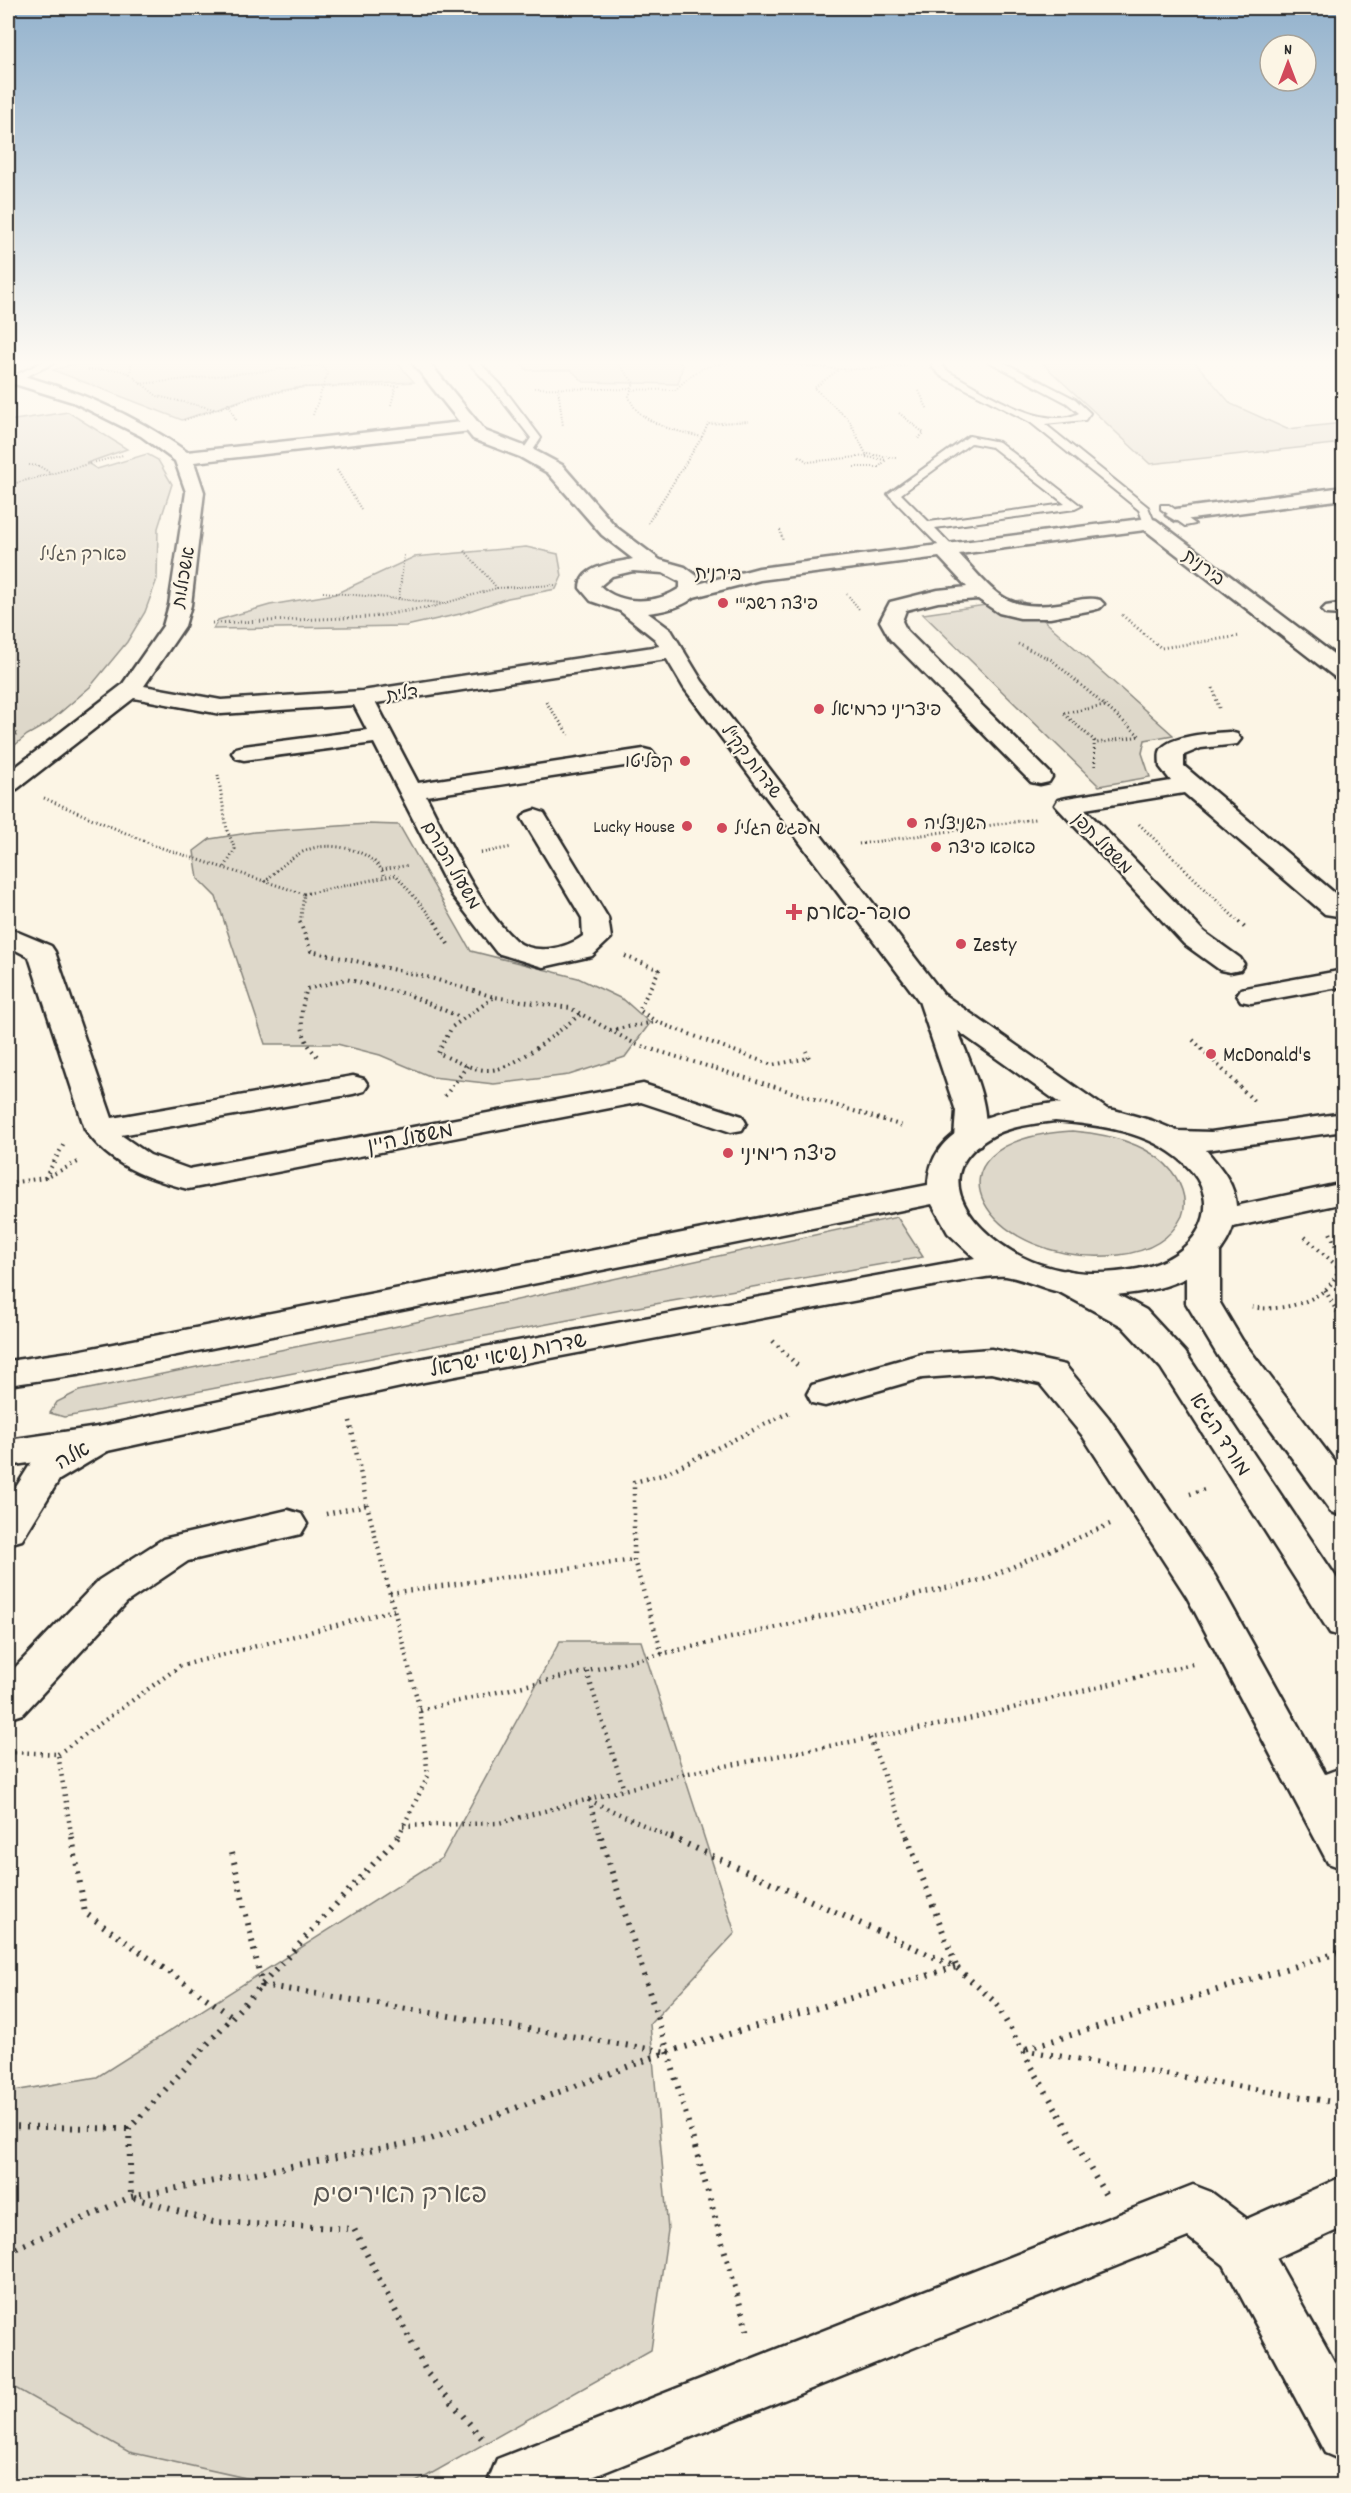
<svg xmlns="http://www.w3.org/2000/svg" width="1351" height="2493" font-family="Dekko,'Playpen Sans Hebrew',sans-serif">
	<style>
		.built { fill: #ece6d7 }
		.green { fill: #ded8ca; stroke: #84827a; stroke-width: 1.5 }
		.lines { fill: none; stroke-linecap: round; stroke-linejoin: round }
		.service-casing { stroke: #2b2b2b; stroke-width: 4 }
		.minor-casing { stroke: #2b2b2b; stroke-width: 5 }
		.tertiary-casing { stroke: #2b2b2b; stroke-width: 5 }
		.secondary-casing { stroke: #2b2b2b; stroke-width: 5 }
		.path-far4 { stroke: #2b2b2b; stroke-width: 2; stroke-dasharray: 1 2; stroke-linecap: butt }
		.path-far3 { stroke: #2b2b2b; stroke-width: 3; stroke-dasharray: 1 3; stroke-linecap: butt }
		.path-far2 { stroke: #2b2b2b; stroke-width: 4; stroke-dasharray: 1.5 4.5; stroke-linecap: butt }
		.path-far1 { stroke: #2b2b2b; stroke-width: 4.5; stroke-dasharray: 1.5 5; stroke-linecap: butt }
		.path { stroke: #2b2b2b; stroke-width: 6; stroke-dasharray: 2 7; stroke-linecap: butt }
		.service { fill: #fcf5e5; fill-rule: evenodd }
		.minor { fill: #fcf5e5; fill-rule: evenodd }
		.tertiary { fill: #fcf5e5; fill-rule: evenodd }
		.secondary { fill: #fcf5e5; fill-rule: evenodd }
		.poi-dot { fill: #d1495b; stroke: #fcf5e5; stroke-width: 2 }
		.labels { text-anchor: middle; stroke-width: 4.5; stroke-linejoin: round; paint-order: stroke }
		.far-park-label { font-size: 18px; fill: #585653; stroke: #fcf5e5 }
		.far-street-label { font-size: 18px; fill: #2b2b2b; stroke: #fcf5e5 }
		.far-poi-label { font-size: 18px; fill: #2b2b2b; stroke: #fcf5e5; text-anchor: start }
		.poi-label { font-size: 21px; fill: #2b2b2b; stroke: #fcf5e5; text-anchor: start }
		.street-label { font-size: 21px; fill: #2b2b2b; stroke: #fcf5e5 }
		.near-park-label { font-size: 26px; fill: #585653; stroke: #fcf5e5 }
	</style>
	<rect width="100%" height="100%" fill="#fcf5e5"/>
	<filter id="ink" filterUnits="userSpaceOnUse"><feTurbulence type="fractalNoise" baseFrequency=".0167" numOctaves="2"/><feDisplacementMap in="SourceGraphic" scale="12" xChannelSelector="R" yChannelSelector="G"/><feConvolveMatrix kernelMatrix="1 2 1 2 8 2 1 2 1" color-interpolation-filters="sRGB"/></filter>
	<g filter="url(#ink)">
		<path class="built" d="M8 2230 439 2441 440 2485 8 2486Z"/>
		<g class="green">
			<path d="M84 361H396L414 382 296 388 257 395 182 420 53 370Z"/>
			<path d="M518 361H677L683 365 678 384 584 382 571 370H527Z"/>
			<path d="M1194 361 1231 404 1287 429 1343 423V443L1150 464 1041 362Z"/>
			<path d="M68 412 127 449 87 463 97 469 147 454 158 460 172 484 158 528 157 579 145 612 127 642 90 687 47 724 27 735 8 751V421Z"/>
			<path d="M526 547 558 554 562 576 556 589 508 598 460 614 406 626 213 629 218 620 270 605 335 594 414 557Z"/>
			<path d="M1021 600 1173 735 1145 740 1142 753 1150 777 1099 786 923 614Z"/>
			<path d="M367 824 399 825 471 951 578 978 624 1000 650 1023 625 1057 569 1075 494 1084 432 1077 380 1055 337 1044H265L216 897 198 879 194 851 210 839 254 832Z"/>
			<path d="M1072 1131C1112 1134 1167 1147 1182 1190 1185 1199 1185 1208 1182 1216 1170 1241 1145 1252 1119 1255 988 1270 906 1141 1072 1131Z"/>
			<path d="M897 1217 923 1257 615 1311 76 1415 64 1417 50 1413 57 1402 79 1391 384 1329Z"/>
			<path d="M560 1641H641L735 1933 650 2024 668 2230 651 2350 411 2485H277L129 2452 8 2384V2092L97 2077 442 1858Z"/>
		</g>
		<g class="lines">
			<g class="service-casing">
				<g id="service">
					<path d="M44 361H58L19 380 10 378Z"/>
					<path d="M467 361H478L501 385 541 438 530 455 521 453 531 438 493 389Z"/>
					<path d="M932 361H942V366L949 372C981 389 1043 433 1079 413L1067 403 988 361H1001L1075 399 1090 413 1085 420 1045 424 1148 507 1155 524 1153 526H1145L1139 510 1030 422 941 376 932 367Z"/>
					<path d="M969 436 999 442 1081 506 1075 509 935 528 955 549 945 552 888 494ZM971 443 992 447 1065 504 929 522 901 494Z"/>
					<path d="M1161 505H1169L1195 524 1185 526 1161 509Z"/>
				</g>
			</g>
			<g class="minor-casing">
				<g id="minor">
					<path d="M8 372C73 388 132 413 187 452L471 421 477 422 480 426 477 430 471 431 194 462 204 492 191 605 185 626 144 686 221 700 362 691 673 644 681 646 684 651 681 656 673 658 376 703 418 783 644 749 652 751 656 756 652 761 644 763 426 796C450 842 477 905 515 940 534 956 566 949 583 936L582 918 522 818 526 813 535 810 544 813 608 918 611 938 592 956 543 967 497 953 452 895 374 743 244 760 236 758 232 753 236 748 244 746 367 730 354 705 221 714 134 698 17 789 8 791V773L122 685 163 626 169 605 186 492 175 461 141 436 73 402 8 382Z"/>
					<path d="M1344 487V499L1176 521 1166 515 1176 509Z"/>
					<path d="M1149 518 1156 520 1344 662V680L1336 678 1145 530 959 554C994 591 1003 612 1058 604 1072 602 1087 596 1100 600L1104 604 1100 608 1093 610 1050 618H1020L999 613 978 599 938 602 906 610 902 621 907 631 1049 772 1052 777 1049 782 1040 784 1031 782 890 639 880 621 890 602 938 590 967 587 939 557 760 580 686 599 679 597 676 593 679 589 759 568Z"/>
					<path d="M1344 603V615L1326 614 1322 610 1326 606Z"/>
					<path d="M1229 732 1237 734 1241 739 1237 744 1201 748 1184 755V766L1344 901V917L1325 914 1184 793 1085 809 1204 932 1240 958 1244 964 1240 970 1230 972 1220 970 1184 944 1055 805 1058 800 1067 798 1171 781 1160 767C1160 763 1159 756 1160 752 1165 735 1215 733 1229 732Z"/>
					<path d="M8 928 51 946 55 952 112 1118 353 1076 364 1079 368 1085 364 1091 353 1094 121 1135 150 1155 189 1169 643 1084 742 1116 746 1123 742 1130 731 1132 641 1102 188 1189C146 1178 110 1166 85 1129L29 957 8 946Z"/>
					<path d="M1344 970V986L1251 1003 1241 1001 1237 995 1241 989 1251 987Z"/>
					<path d="M991 1349 1065 1365 1108 1417 1215 1576 1325 1774 1344 1767V1869L1328 1863 1187 1597 1082 1435 1040 1384 991 1373 922 1378 825 1406 812 1403 807 1394 812 1385 921 1354Z"/>
					<path d="M98 1427 111 1431 116 1440 111 1449 59 1480 22 1540 8 1544V1500L33 1460 85 1431Z"/>
					<path d="M288 1510 301 1514 307 1524 301 1534 188 1561 127 1602 23 1714 8 1719V1675L99 1580 163 1539Z"/>
					<path d="M1344 2176V2227L1276 2258 1344 2379V2461L1325 2453 1224 2265 1188 2237 570 2486H492L489 2479 497 2459 1193 2185 1211 2192 1247 2219Z"/>
				</g>
			</g>
			<g class="tertiary-casing">
				<g id="tertiary">
					<path d="M411 361H428L485 431 532 449 562 465 616 527 660 560 685 567 697 576 700 590C690 606 666 611 648 613L671 630 702 681 943 994 1107 1109 1111 1115 1107 1121 1096 1124 1085 1121 958 1031C968 1059 998 1118 980 1145L969 1147 958 1145 954 1138 956 1111 919 1001 684 688 655 639 620 611 591 601 580 588C580 565 616 563 633 559L602 535 548 473 520 457 473 439ZM633 571 663 573 680 582V588C657 604 621 606 600 586L612 576Z"/>
					<path d="M1203 1242 1215 1245 1220 1253V1303L1242 1340 1344 1474V1516L1331 1512 1218 1356 1186 1303V1253L1191 1245Z"/>
					<path d="M1066 1270 1078 1273 1146 1310 1185 1352 1344 1589V1637L1330 1633 1161 1368 1122 1326 1054 1289 1049 1281 1054 1273Z"/>
				</g>
			</g>
			<g class="secondary-casing">
				<path id="secondary" d="M1055 1103 1114 1110 1153 1121 1177 1131 1211 1132 1344 1113V1131L1206 1150C1220 1167 1235 1183 1236 1206L1344 1183V1203L1233 1227C1212 1292 1117 1302 1059 1292 1041 1288 1024 1279 1006 1276 991 1274 960 1282 943 1284L424 1382 98 1453 8 1466V1440L98 1427 424 1358 975 1258 948 1233 932 1204 77 1375 8 1385V1361L77 1351 928 1185C930 1122 1006 1109 1055 1103ZM1055 1121C1100 1125 1148 1131 1183 1162 1232 1207 1192 1259 1138 1269 1106 1275 1070 1275 1039 1264 988 1247 917 1181 989 1138 1009 1126 1032 1124 1055 1121Z"/>
			</g>
			<g class="path-far4">
				<path d="M616 361 634 383 629 396C637 424 677 431 702 437L648 523"/>
				<path d="M88 370H119L130 374 157 396 214 409"/>
				<path d="M130 374 132 361"/>
				<path d="M140 384 321 365"/>
				<path d="M534 388 675 390C684 382 693 372 704 368 746 353 795 367 838 369 861 370 884 367 907 366"/>
				<path d="M558 388 563 426"/>
				<path d="M919 391 928 410"/>
				<path d="M228 403 237 422"/>
				<path d="M391 405 396 386"/>
				<path d="M899 413 924 433 917 440"/>
				<path d="M313 415 328 373 321 365 324 361"/>
				<path d="M184 420 251 398 303 387 399 386"/>
				<path d="M702 437 708 424 748 421"/>
				<path d="M799 456 808 462 867 456 849 420 814 388 838 370"/>
				<path d="M866 456 868 454 896 458"/>
				<path d="M29 465 39 466 52 474"/>
				<path d="M854 467H879L886 460 866 457"/>
				<path d="M337 470 361 509"/>
				<path d="M8 485 123 455"/>
				<path d="M780 530 783 541"/>
				<path d="M465 551 497 588"/>
				<path d="M323 592 441 603"/>
				<path d="M847 594 859 609"/>
				<path d="M399 598 404 555"/>
				<path d="M425 609 497 588 557 585"/>
			</g>
			<g class="path-far3">
				<path d="M1122 615 1161 648 1240 636"/>
				<path d="M212 623 372 617 430 607"/>
				<path d="M1018 644 1052 660 1140 736 1097 743 1063 713 1105 706"/>
				<path d="M1213 688 1219 708"/>
				<path d="M546 702 569 735"/>
				<path d="M8 733 17 734"/>
				<path d="M1094 741 1095 769"/>
				<path d="M218 775 227 830 235 849 224 869"/>
				<path d="M44 798 156 846 304 894 300 924"/>
				<path d="M1139 824 1241 924"/>
				<path d="M859 844 1035 819"/>
				<path d="M481 853 512 847"/>
				<path d="M382 870 409 865"/>
				<path d="M265 882C278 869 292 855 310 849 334 841 378 851 385 878"/>
				<path d="M304 894 396 875 437 924"/>
			</g>
			<g class="path-far2">
				<path d="M300 922 311 951 431 978 494 997 570 1008 635 1044 903 1126"/>
				<path d="M435 922 448 944"/>
				<path d="M1239 922 1245 928"/>
				<path d="M625 956 659 970 639 1010 657 1022 772 1065 809 1058 806 1051"/>
				<path d="M493 998 452 1027 438 1053C454 1060 473 1071 491 1070 517 1068 559 1030 581 1014"/>
				<path d="M610 1030 656 1022"/>
				<path d="M1193 1040 1254 1101"/>
				<path d="M317 1056C298 1037 299 1012 307 989L346 979 409 995 460 1017"/>
				<path d="M445 1096 468 1065"/>
				<path d="M45 1178 65 1142"/>
				<path d="M8 1183 45 1178 80 1161"/>
				<path d="M1305 1237 1338 1267 1344 1266"/>
				<path d="M1325 1290 1344 1324"/>
				<path d="M1252 1307C1281 1313 1338 1300 1339 1262 1339 1251 1333 1240 1329 1230"/>
			</g>
			<g class="path-far1">
				<path d="M773 1341 799 1367"/>
				<path d="M350 1421 367 1505 420 1710 428 1776 397 1839"/>
				<path d="M1190 1494 1208 1488"/>
				<path d="M326 1514 367 1505"/>
				<path d="M390 1593 634 1560"/>
				<path d="M662 1654 634 1560V1482L662 1475 790 1412"/>
				<path d="M587 1672 624 1790"/>
				<path d="M420 1710 985 1579 1110 1524"/>
				<path d="M870 1738 908 1839"/>
				<path d="M8 1752 58 1754 72 1839"/>
				<path d="M58 1754 180 1666 394 1610"/>
				<path d="M589 1800 674 1839"/>
				<path d="M589 1800 601 1839"/>
				<path d="M403 1826 499 1823 684 1774 964 1720 1196 1663"/>
			</g>
			<g class="path">
				<path d="M72 1837 85 1913 233 2017"/>
				<path d="M398 1837 129 2129 131 2197 213 2222 354 2229 427 2373 485 2442"/>
				<path d="M601 1837 668 2052 748 2333"/>
				<path d="M671 1837 956 1967 996 2003 1022 2050 1344 2104"/>
				<path d="M907 1837 956 1966"/>
				<path d="M232 1853 262 1985 667 2052"/>
				<path d="M8 2126 129 2129"/>
				<path d="M1105 2194 1022 2050 1344 1951"/>
				<path d="M8 2252 131 2197 431 2139 668 2052 956 1967"/>
			</g>
			<use href="#service" class="service"/>
			<use href="#minor" class="minor"/>
			<use href="#tertiary" class="tertiary"/>
			<use href="#secondary" class="secondary"/>
		</g>
	</g>
	<linearGradient id="sky" x2="0" y2="1"><stop stop-color="#93b2cd"/><stop offset="0.51" stop-color="#fefaf3"/><stop offset="1" stop-color="#fefaf3" stop-opacity="0"/></linearGradient>
	<rect width="1351" height="711" fill="url(#sky)"/>
	<g class="poi-dot">
		<circle cx="723" cy="603" r="6"/>
		<circle cx="819" cy="709" r="6"/>
		<circle cx="685" cy="761" r="6"/>
		<circle cx="912" cy="823" r="6"/>
		<circle cx="687" cy="826" r="6"/>
		<circle cx="722" cy="828" r="6"/>
		<circle cx="936" cy="847" r="6"/>
		<path d="M791 903h6v6h6v6h-6v6h-6v-6h-6v-6h6z"/>
		<circle cx="961" cy="944" r="6"/>
		<circle cx="1211" cy="1054" r="6"/>
		<circle cx="728" cy="1153" r="6"/>
	</g>
	<g class="labels">
		<g class="far-park-label">
			<text x="83" y="560">פארק הגליל</text>
		</g>
		<g class="far-street-label">
			<text transform="translate(1204 567) rotate(37)" y="6">בירנית</text>
			<text transform="translate(718 573) rotate(2)" y="6">בירנית</text>
			<text transform="translate(183 577) rotate(-80)" y="6">אשכולות</text>
			<text transform="translate(402 693) rotate(-8)" y="6">דלית</text>
			<text transform="translate(752 761) rotate(53)" y="6">שדרות קק"ל</text>
			<text transform="translate(1103 843) rotate(46)" y="6">משעול תפן</text>
			<text transform="translate(452 865) rotate(60)" y="6">משעול הכורם</text>
		</g>
		<g class="far-poi-label">
			<text x="735" y="609">פיצה רשב"י</text>
			<text x="831" y="715">פיצריני כרמיאל</text>
			<text x="673" y="767" text-anchor="end">קפליטו</text>
			<text x="924" y="829">השניצליה</text>
			<text x="675" y="832" text-anchor="end">Lucky House</text>
			<text x="734" y="834">מפגש הגליל</text>
			<text x="948" y="853">פאפא פיצה</text>
		</g>
		<g class="poi-label">
			<text x="806" y="919">סופר-פארם</text>
			<text x="973" y="951">Zesty</text>
			<text x="1223" y="1061">McDonald's</text>
			<text x="740" y="1160">פיצה רימיני</text>
		</g>
		<g class="street-label">
			<text transform="translate(410 1137) rotate(-11)" y="7">משעול היין</text>
			<text transform="translate(508 1354) rotate(-11)" y="7">שדרות נשיאי ישראל</text>
			<text transform="translate(1221 1434) rotate(57)" y="7">מורד הגיא</text>
			<text transform="translate(72 1455) rotate(-29)" y="7">אלה</text>
		</g>
		<g class="near-park-label">
			<text x="400" y="2202">פארק האיריסים</text>
		</g>
	</g>
	<rect width="1351" height="2493" fill="none" stroke="#fcf5e5" stroke-width="30"/>
	<rect x="15" y="15" width="1321" height="2463" fill="none" stroke="#2b2b2b" stroke-width="2" filter="url(#ink)"/>
	<g transform="translate(1288 63)"><circle r="28" fill="#fcf5e5" stroke="#a8a49b" stroke-width="1.5"/>
	<path d="M0-4.5L10 22L0 15L-10 22Z" fill="#d1495b"/>
	<text y="-9" font-size="16" font-weight="bold" text-anchor="middle" fill="#2b2b2b">N</text>
	</g>
</svg>
